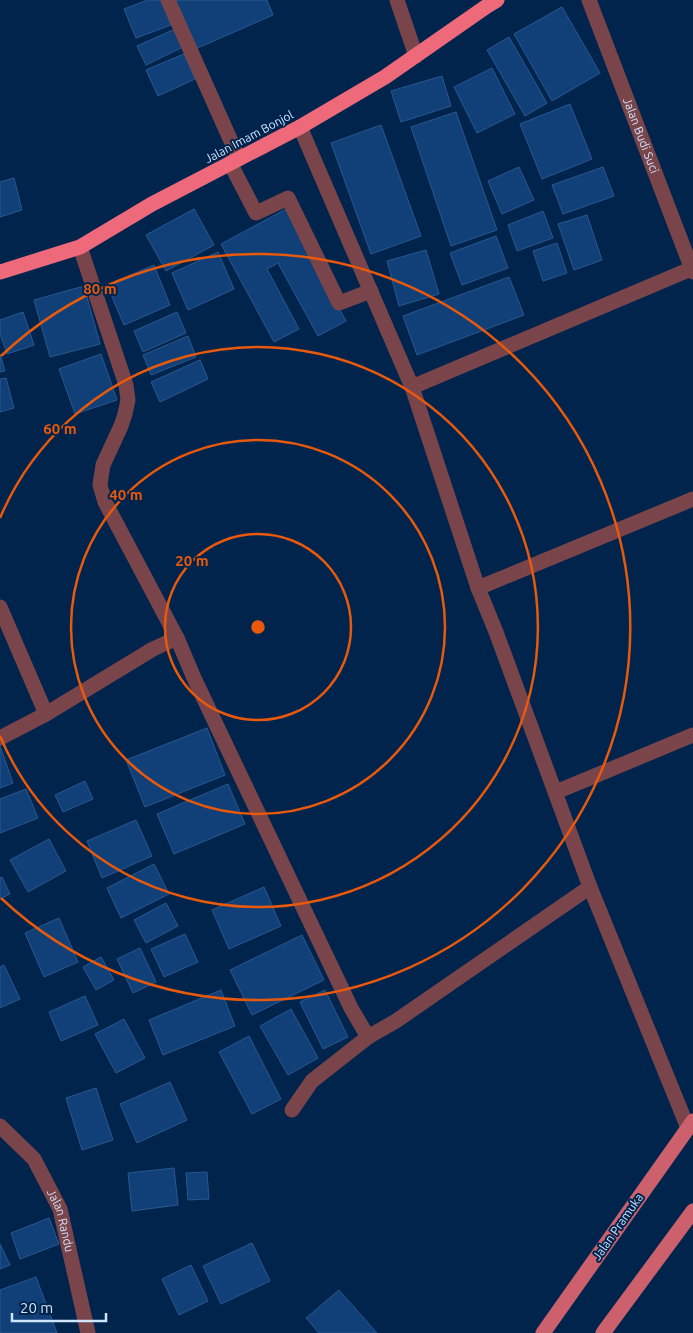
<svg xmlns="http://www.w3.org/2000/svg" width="693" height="1333" font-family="Ubuntu,sans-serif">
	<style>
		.building { fill: #104077; stroke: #295890 }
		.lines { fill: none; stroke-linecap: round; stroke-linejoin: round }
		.minor { stroke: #7a454a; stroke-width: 15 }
		.major { stroke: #cd606d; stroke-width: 15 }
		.highway { stroke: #ee697a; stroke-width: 15 }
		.ring { fill: none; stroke: #e8590c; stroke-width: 2.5 }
		.labels { text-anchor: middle; stroke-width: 4; stroke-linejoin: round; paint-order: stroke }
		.street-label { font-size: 12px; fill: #cfe4fe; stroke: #01244d }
		.centre { fill: #e8590c; stroke: #01244d; stroke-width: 2.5 }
		.ring-label { font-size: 15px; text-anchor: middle; font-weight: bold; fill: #e8590c; stroke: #01244d; stroke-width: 4; stroke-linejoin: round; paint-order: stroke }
	</style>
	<rect width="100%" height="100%" fill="#01244d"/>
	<g class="building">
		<path d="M148 0H161L171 25 136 38 124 9Z"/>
		<path d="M171 0H267L273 15 193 50Z"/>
		<path d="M562 7 600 73 552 101 514 34Z"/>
		<path d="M175 29 183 47 146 65 137 46Z"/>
		<path d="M509 37 547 103 525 116 487 50Z"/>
		<path d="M184 54 195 79 158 96 146 70Z"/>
		<path d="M492 68 515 114 477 133 454 87Z"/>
		<path d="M442 76 451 106 401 122 391 91Z"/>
		<path d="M570 104 592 159 542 179 520 124Z"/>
		<path d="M456 112 497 230 451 246 411 127Z"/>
		<path d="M381 125 421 236 371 254 331 143Z"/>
		<path d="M519 167 534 200 502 214 488 181Z"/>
		<path d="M603 167 614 196 563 214 552 185Z"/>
		<path d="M14 178 22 210 0 217V182Z"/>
		<path d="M194 209 214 245 166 271 146 235Z"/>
		<path d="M286 209 346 321 318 336 278 263 267 269 299 329 274 342 221 244Z"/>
		<path d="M543 211 553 238 517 251 508 225Z"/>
		<path d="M587 215 602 260 574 270 558 224Z"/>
		<path d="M496 236 508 268 462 285 450 253Z"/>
		<path d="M557 243 567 273 543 281 533 251Z"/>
		<path d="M426 250 439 294 399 306 387 261Z"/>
		<path d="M218 252 234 289 188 310 172 273Z"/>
		<path d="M154 265 170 305 124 325 107 285Z"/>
		<path d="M509 277 524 315 417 355 403 316Z"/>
		<path d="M84 286 100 344 50 357 34 300Z"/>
		<path d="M23 312 34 345 7 354 0 334V320Z"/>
		<path d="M177 312 186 333 143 352 134 331Z"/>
		<path d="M188 336 196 357 151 375 143 355Z"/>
		<path d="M0 354 5 371 0 372Z"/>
		<path d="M101 354 117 400 75 414 59 369Z"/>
		<path d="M200 360 208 379 160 402 151 382Z"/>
		<path d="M6 378 14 408 0 412V379Z"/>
		<path d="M207 728 225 775 145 807 126 760Z"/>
		<path d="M0 746 13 783 0 788Z"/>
		<path d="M85 781 93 799 63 812 55 795Z"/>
		<path d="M228 784 245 824 174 854 157 814Z"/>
		<path d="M26 789 38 818 0 833V799Z"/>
		<path d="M136 820 152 856 102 878 87 841Z"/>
		<path d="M49 839 66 871 28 892 10 860Z"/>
		<path d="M154 864 169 894 121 918 107 888Z"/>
		<path d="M2 877 10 894 0 899V878Z"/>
		<path d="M264 887 281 926 229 949 212 910Z"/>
		<path d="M166 903 178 926 146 943 134 920Z"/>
		<path d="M59 918 78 962 44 977 25 933Z"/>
		<path d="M185 934 198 962 164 977 151 949Z"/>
		<path d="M302 935 324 980 252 1015 230 970Z"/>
		<path d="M140 948 156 982 133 993 117 959Z"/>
		<path d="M101 957 114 980 96 990 83 967Z"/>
		<path d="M4 965 20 999 0 1008V967Z"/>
		<path d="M221 990 235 1026 163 1055 149 1020Z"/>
		<path d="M325 990 348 1037 323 1049 300 1002Z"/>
		<path d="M85 996 98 1025 61 1041 49 1012Z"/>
		<path d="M291 1009 318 1058 288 1075 260 1026Z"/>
		<path d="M124 1019 145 1058 116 1073 95 1034Z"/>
		<path d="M249 1036 281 1099 252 1114 219 1052Z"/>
		<path d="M170 1082 187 1120 137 1143 120 1104Z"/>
		<path d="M96 1088 113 1140 82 1150 66 1098Z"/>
		<path d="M174 1168 178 1205 132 1211 128 1173Z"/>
		<path d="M207 1172 209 1199 188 1200 186 1173Z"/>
		<path d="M49 1218 59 1244 20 1259 11 1233Z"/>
		<path d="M252 1243 270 1281 221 1304 203 1266Z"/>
		<path d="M0 1244 10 1265 0 1269Z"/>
		<path d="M191 1265 208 1301 179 1315 162 1279Z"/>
		<path d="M36 1277 57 1333H0V1290Z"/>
		<path d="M339 1290 377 1333H319L306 1318Z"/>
	</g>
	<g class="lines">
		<g class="minor">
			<path d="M168 0 239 159"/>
			<path d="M397 0 416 56"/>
			<path id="s1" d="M589 0 693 272"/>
			<path d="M300 127 412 387 478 588 496 632 590 887 688 1128"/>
			<path d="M230 163 256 213 288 198 339 303 371 291"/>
			<path d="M80 247 126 385 128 400 125 414 121 426 103 465 100 485 105 502 177 638"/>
			<path d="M412 387 693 268"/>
			<path d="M478 588 693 499"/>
			<path d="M0 607 46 714"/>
			<path d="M0 738 46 714 153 649 177 638 194 678 351 1008 368 1037 396 1021 590 887"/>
			<path d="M556 792 693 735"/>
			<path d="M292 1110 312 1081 368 1037"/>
			<path id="s2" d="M0 1126 34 1159 60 1209 88 1333"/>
		</g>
		<g class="major">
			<path d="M543 1333 693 1121"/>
			<path d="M603 1333 693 1211"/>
		</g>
		<path class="highway" d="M0 272 80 247 152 204 300 127 385 77 487 6 497 0"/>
	</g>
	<g class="ring">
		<circle cx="258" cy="627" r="93"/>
		<circle cx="258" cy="627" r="187"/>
		<path d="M0 518A280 280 0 1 1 0 736"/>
		<path d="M1 356A373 373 0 1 1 1 898"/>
	</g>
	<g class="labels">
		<g class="street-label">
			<text dy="4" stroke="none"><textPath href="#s1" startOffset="145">Jalan Budi Suci</textPath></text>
			<text transform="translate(249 137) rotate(-28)" y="4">Jalan Imam Bonjol</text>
			<text dy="4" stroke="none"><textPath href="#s2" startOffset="115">Jalan Randu</textPath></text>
			<text transform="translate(618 1227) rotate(-55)" y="4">Jalan Pramuka</text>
		</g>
	</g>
	<circle cx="258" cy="627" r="8" class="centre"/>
	<g class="ring-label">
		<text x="100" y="294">80 m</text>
		<text x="60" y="434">60 m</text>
		<text x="126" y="500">40 m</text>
		<text x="192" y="566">20 m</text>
	</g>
	<path d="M12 1313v8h94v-8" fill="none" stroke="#cfe4fe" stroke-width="2.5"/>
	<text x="20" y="1313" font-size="15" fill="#cfe4fe" stroke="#01244d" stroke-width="4" paint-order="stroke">20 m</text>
</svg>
